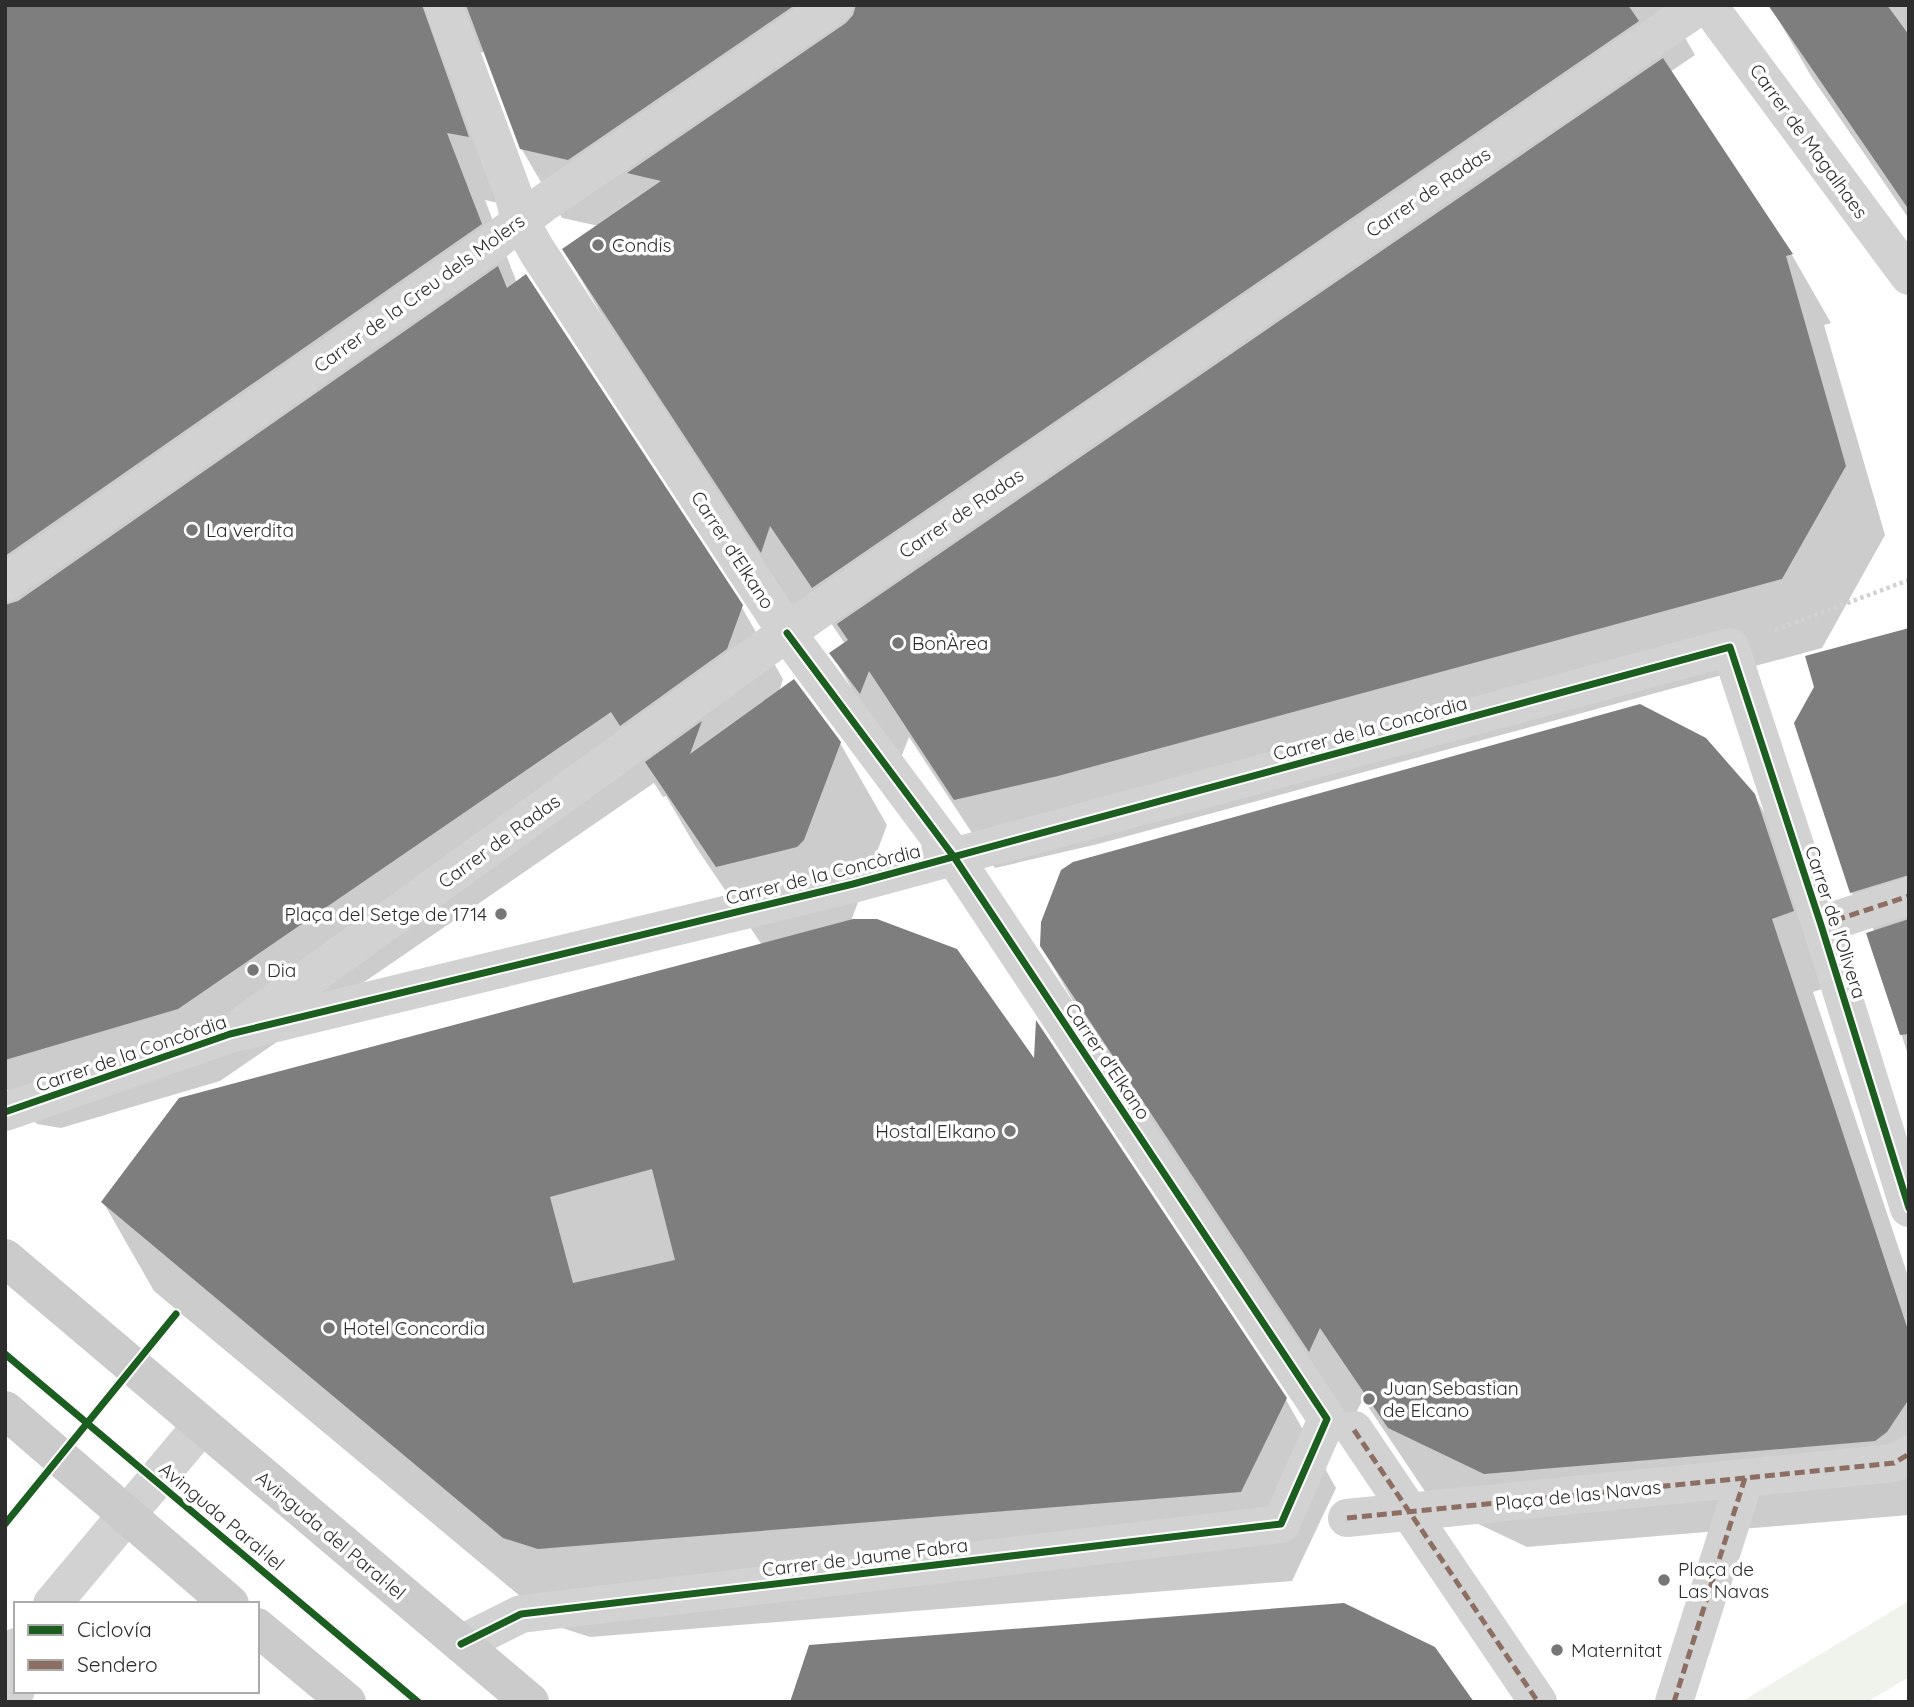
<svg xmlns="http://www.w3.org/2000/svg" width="1914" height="1707" font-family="Quicksand,sans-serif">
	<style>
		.green { fill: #eff3ec }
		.shadow { fill: #0003 }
		.building { fill: #7e7e7e; fill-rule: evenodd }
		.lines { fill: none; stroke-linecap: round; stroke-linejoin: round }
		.path { stroke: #d2d2d2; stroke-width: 4.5; stroke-dasharray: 3.5 3.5; stroke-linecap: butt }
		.street { stroke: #d2d2d2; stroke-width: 38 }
		.secondary { stroke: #cbcbcb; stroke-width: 38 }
		.quiet { stroke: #8d6e63; stroke-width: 5; stroke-dasharray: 10 5; stroke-linecap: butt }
		.cycleway-casing { stroke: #fff; stroke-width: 11 }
		.cycleway { stroke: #1b5e20; stroke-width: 7 }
		.poi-dot { fill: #767676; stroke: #fff; stroke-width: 2.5 }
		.labels { text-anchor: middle; stroke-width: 7; stroke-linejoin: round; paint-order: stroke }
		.street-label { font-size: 19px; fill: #2d2d2d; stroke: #fff }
		.poi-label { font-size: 19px; fill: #2d2d2d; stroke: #fff; text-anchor: start }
	</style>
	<rect width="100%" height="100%" fill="#fff"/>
	<path class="green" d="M1909 1601V1677L1867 1702H1741Z"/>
	<g class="shadow">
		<path d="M5 5H1666L1695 55 1670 72 1792 255 1831 323 1824 325 1885 535 1822 648 1098 844 995 868 909 737 900 760 871 722 832 654 845 644 811 593 801 620 604 319 564 250 599 226 562 218 521 148 486 52 476 53 507 205 485 200 517 283 741 606 783 679 779 692 840 743 887 825 851 921 1035 1063 1285 1398 1336 1488 1292 1581 590 1637 556 1626 154 1291 103 1202 762 945 694 844 666 796 663 797 654 783 220 1081 61 1128 37 1124 18 1108 5 1086Z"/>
		<path d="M1764 5H1909V219L1811 76 1771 7Z"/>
		<path d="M1909 629V1058L1869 934 1875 932 1851 892Z"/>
		<path d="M1754 795 1797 869 1834 985 1813 992 1909 1279V1515L1527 1547 1432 1502 1363 1399 1351 1423 1084 1020 1041 946Z"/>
	</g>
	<g class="building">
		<path d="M5 5H422L469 137 447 133 482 224 5 556Z"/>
		<path d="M466 5H795L568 160 520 149Z"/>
		<path d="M856 5H1628L1639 21 812 588 770 526 761 553 562 249 661 181 627 173 846 23 853 15Z"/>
		<path d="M1768 5H1887L1909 35V210Z"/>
		<path d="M1663 58 1793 254 1786 256 1846 466 1782 579 1058 776 954 800 869 671 860 694 829 653 848 640 837 624Z"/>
		<path d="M498 266 507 288 526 274 743 605 727 649 620 726 611 712 178 1009 5 1060V605L18 601Z"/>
		<path d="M1909 628V875L1850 893 1794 723 1814 687 1805 656Z"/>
		<path d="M794 679 841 742 804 840 797 847 716 867 645 762 702 721 690 754Z"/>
		<path d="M1640 704 1706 738 1755 794 1794 911 1772 919 1909 1333V1399L1887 1432 1875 1441 1484 1474 1388 1428 1320 1328 1309 1352 1040 946 1041 922 1061 870 1073 862Z"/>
		<path d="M853 919H877L957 949 1034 1058 1036 1020 1287 1398 1241 1492 538 1549 503 1538 101 1202 179 1098ZM652 1169 675 1260 573 1283 550 1197Z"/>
		<path d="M1909 919V1034L1900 1035 1866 933Z"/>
		<path d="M1344 1603 1435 1647 1474 1702H790L809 1645Z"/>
	</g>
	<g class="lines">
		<path class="path" d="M1775 630 1909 580"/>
		<g class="street">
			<path d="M443 5 514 196 520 221 537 251 787 633 954 857 1327 1419 1281 1524 521 1614 461 1644"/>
			<path d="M1708 5 1909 276"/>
			<path d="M5 583 489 246 544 203 834 5"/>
			<path d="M1821 925 1909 896"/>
			<path d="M246 1023 810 616 1701 5"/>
			<path d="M5 1112 230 1034 853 884 1730 647 1821 925 1909 1208"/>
			<path d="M1354 1430 1538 1702"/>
			<path d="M1347 1518 1894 1463 1909 1454"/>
			<path d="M52 1604 202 1425"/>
			<path d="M16 1647 14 1649 16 1690"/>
			<path d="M1674 1702 1745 1478"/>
		</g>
		<g class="secondary">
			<path d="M5 1258 530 1702"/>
			<path d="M5 1410 230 1604"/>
			<path d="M257 1627 347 1702"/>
		</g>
		<g class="quiet">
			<path d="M1821 925 1909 896"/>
			<path d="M1354 1430 1538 1702"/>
			<path d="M1347 1518 1894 1463 1909 1454"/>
			<path d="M1674 1702 1745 1478"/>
		</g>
		<g class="cycleway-casing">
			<g id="cycleway">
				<path d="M5 1112 230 1034 853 884 1730 647 1821 925 1909 1208"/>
				<path d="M5 1354 418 1702"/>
				<path d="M5 1524 176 1314"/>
				<path d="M461 1644 521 1614 1281 1524 1327 1419 954 857 787 633"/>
			</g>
		</g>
		<use href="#cycleway" class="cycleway"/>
	</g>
	<g class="poi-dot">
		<circle cx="598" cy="245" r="7"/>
		<circle cx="192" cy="530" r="7"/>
		<circle cx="898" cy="643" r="7"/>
		<circle cx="501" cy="914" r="7"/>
		<circle cx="253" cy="970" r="7"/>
		<circle cx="1010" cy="1131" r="7"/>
		<circle cx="329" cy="1328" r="7"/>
		<circle cx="1369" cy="1399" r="7"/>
		<circle cx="1664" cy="1580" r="7"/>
		<circle cx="1557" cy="1650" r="7"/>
	</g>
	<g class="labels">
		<g class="street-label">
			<text transform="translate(1809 141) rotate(54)" y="7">Carrer de Magalhaes</text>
			<text transform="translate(1428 192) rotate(-34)" y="7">Carrer de Radas</text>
			<text transform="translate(419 293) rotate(-36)" y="7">Carrer de la Creu dels Molers</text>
			<text transform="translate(961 513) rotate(-34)" y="7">Carrer de Radas</text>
			<text transform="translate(733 550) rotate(57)" y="7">Carrer d'Elkano</text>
			<text transform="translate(1370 728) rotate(-15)" y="7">Carrer de la Concòrdia</text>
			<text transform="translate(499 841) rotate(-36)" y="7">Carrer de Radas</text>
			<text transform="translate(823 874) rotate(-14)" y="7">Carrer de la Concòrdia</text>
			<text transform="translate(1836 922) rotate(72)" y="7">Carrer de l'Olivera</text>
			<text transform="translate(131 1053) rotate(-19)" y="7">Carrer de la Concòrdia</text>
			<text transform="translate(1108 1061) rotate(56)" y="7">Carrer d'Elkano</text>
			<text transform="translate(1578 1495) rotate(-6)" y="7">Plaça de las Navas</text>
			<text transform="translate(222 1516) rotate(40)" y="7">Avinguda Paral·lel</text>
			<text transform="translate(331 1535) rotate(40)" y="7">Avinguda del Paral·lel</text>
			<text transform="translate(865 1557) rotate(-7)" y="7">Carrer de Jaume Fabra</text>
		</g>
		<g class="poi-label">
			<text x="612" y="252">Condis</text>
			<text x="206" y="537">La verdita</text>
			<text x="912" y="650">BonÀrea</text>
			<text x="487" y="921" text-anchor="end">Plaça del Setge de 1714</text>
			<text x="267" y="977">Dia</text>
			<text x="996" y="1138" text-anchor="end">Hostal Elkano</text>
			<text x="343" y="1335">Hotel Concordia</text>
			<text x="1383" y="1395">Juan Sebastian<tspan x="1383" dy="22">de Elcano</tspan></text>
			<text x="1678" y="1576">Plaça de<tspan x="1678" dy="22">Las Navas</tspan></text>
			<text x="1571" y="1657">Maternitat</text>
		</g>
	</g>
	<rect width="1914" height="1707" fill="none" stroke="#2d2d2d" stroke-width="14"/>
	<rect x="14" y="1602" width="245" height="91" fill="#ffffff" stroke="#ababab" stroke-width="2"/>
	<rect x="28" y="1625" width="35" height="10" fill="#1b5e20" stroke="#ababab" stroke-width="2"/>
	<text x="77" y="1637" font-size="21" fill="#2d2d2d">Ciclovía</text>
	<rect x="28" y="1660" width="35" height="10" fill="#8d6e63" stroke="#ababab" stroke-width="2"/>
	<text x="77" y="1672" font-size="21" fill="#2d2d2d">Sendero</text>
</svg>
